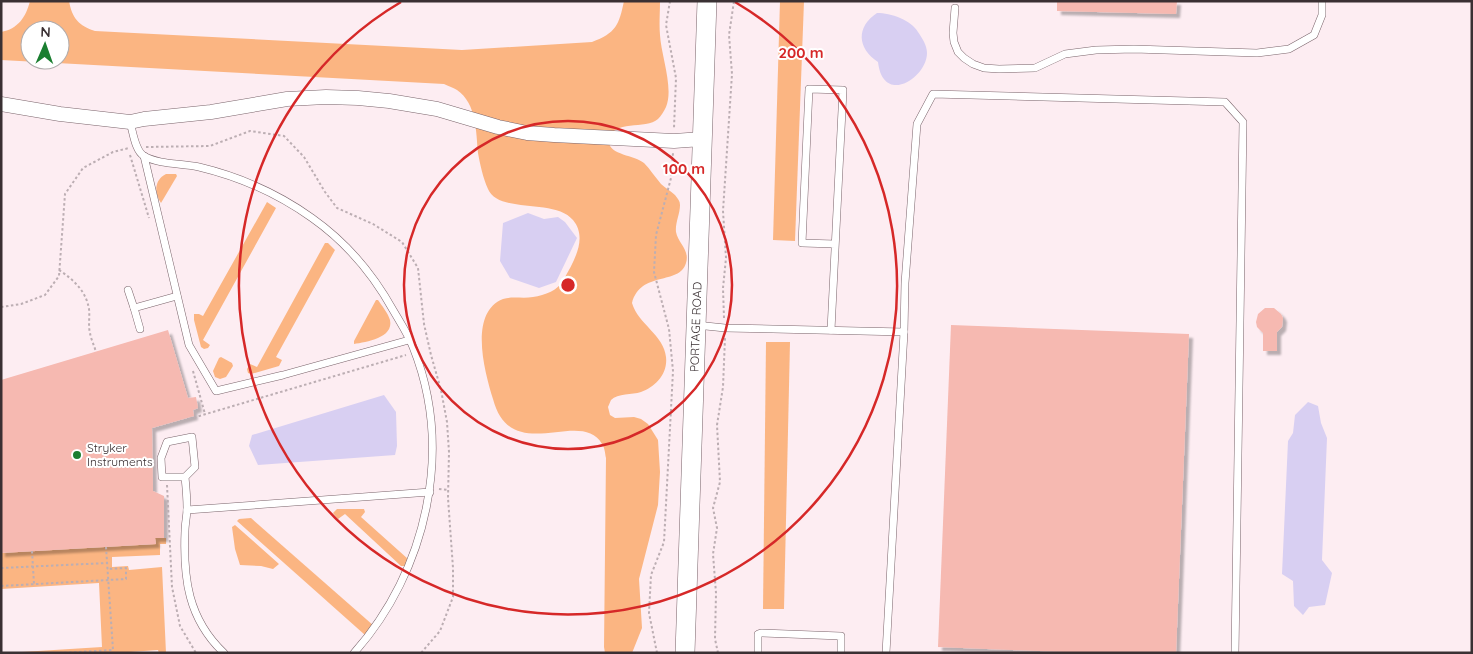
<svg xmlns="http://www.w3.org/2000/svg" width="1473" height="654" font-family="Quicksand,sans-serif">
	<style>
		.green { fill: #fbb582; fill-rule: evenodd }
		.water { fill: #d8cff2 }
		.building { fill: #f6b9b1; filter: url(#shadow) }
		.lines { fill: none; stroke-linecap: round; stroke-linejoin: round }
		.lane-casing { stroke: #7a646b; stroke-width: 8 }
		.street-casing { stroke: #7a646b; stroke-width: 15 }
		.secondary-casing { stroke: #7a646b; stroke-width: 20 }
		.path { stroke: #bcaeb3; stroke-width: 2; stroke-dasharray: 2.5 2.5; stroke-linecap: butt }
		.lane { stroke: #fff; stroke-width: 7 }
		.street { stroke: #fff; stroke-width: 14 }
		.secondary { stroke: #fff; stroke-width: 19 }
		.ring { fill: none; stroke: #d62828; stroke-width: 2.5 }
		.poi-dot { fill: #1a7e30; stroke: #fff; stroke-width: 2 }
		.labels { text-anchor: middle; stroke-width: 4; stroke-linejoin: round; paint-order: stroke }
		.street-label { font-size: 12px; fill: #3a3033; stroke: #fff }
		.poi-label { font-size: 12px; fill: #3a3033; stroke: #fff; text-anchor: start }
		.centre { fill: #d62828; stroke: #fff; stroke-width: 2.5 }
		.ring-label { font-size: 15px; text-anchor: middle; font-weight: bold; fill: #d62828; stroke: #fff; stroke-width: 4; stroke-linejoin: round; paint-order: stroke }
	</style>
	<defs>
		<filter id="shadow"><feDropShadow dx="4" dy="4" stdDeviation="1" flood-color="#0004"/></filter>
	</defs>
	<rect width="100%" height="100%" fill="#fdedf2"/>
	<g class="green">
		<path d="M30 1H69C72 18 79 26 95 31L462 50 592 42C616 33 619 25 624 1H660C660 13 659 24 660 35 661 55 674 88 666 107 664 111 661 116 658 119 646 130 612 119 609 140 607 155 635 155 644 163 650 169 655 177 661 184 665 188 671 191 675 195 678 199 680 201 680 205 680 214 675 223 676 232 678 243 690 250 686 263 679 286 641 270 632 303 638 324 664 335 666 357 668 374 655 387 641 392 632 395 618 393 611 400 610 402 609 405 608 407L610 415 615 418 634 417 641 419 648 424 658 440 660 472 658 505 639 579 642 628 632 653H605L604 647 606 458C605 454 605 448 602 444 581 407 511 467 493 399 485 373 468 313 503 299 512 296 523 299 533 297 545 295 558 291 564 279 574 261 588 238 573 220 555 198 498 214 488 189 483 178 480 164 478 153 476 132 477 104 457 90 454 88 448 86 444 84L1 60V32C18 29 26 17 30 1ZM30 30H60V60H30Z"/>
		<path d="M780 1H804L795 241 773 240Z"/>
		<path d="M166 174H176L177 176 161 203C154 193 154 180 166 174Z"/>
		<path d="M267 202 276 208 203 340 210 345 208 348 204 349 201 347 194 320V314H199L203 316Z"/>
		<path d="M325 243H328L335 250 276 357 282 360 279 366 251 374 248 373 247 369 250 364 257 367Z"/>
		<path d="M376 300H378C382 306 388 313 390 320 394 338 366 342 354 344V341Z"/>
		<path d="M766 342H790L784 609H763Z"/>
		<path d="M221 357 232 363 233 366 226 377 220 379 215 377 213 371 219 358Z"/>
		<path d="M337 509H364L365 512 361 517 408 559 405 566H401L345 514 338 519 333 513Z"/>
		<path d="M251 518 374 626 365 635 237 521 239 519Z"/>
		<path d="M235 525 279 564 273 569 261 566 240 565 235 549 232 527Z"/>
		<path d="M155 538H166V544H160V555L112 557V567L128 566 129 570 162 567 166 653H159L158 650 116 653H6L102 647 99 583 1 589V553L156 544Z"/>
	</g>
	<g class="water">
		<path d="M877 13C891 13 911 20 918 32 922 38 927 45 927 53 927 78 883 106 878 62 857 48 856 27 877 13Z"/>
		<path d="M528 213 544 219 558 217 565 222 577 238 556 282 539 288 510 278 500 261 503 223Z"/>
		<path d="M384 395 396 412 397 446 395 455 258 465 249 446 252 435Z"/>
		<path d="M1308 402 1318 406 1321 423 1327 438 1322 560 1332 573 1325 605 1309 607 1303 615 1294 606 1293 581 1282 574 1288 441 1293 433 1295 415Z"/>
	</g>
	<g class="building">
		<path d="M1057 1H1177L1176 14 1057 11Z"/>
		<path d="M1265 308H1274L1281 314 1283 318 1282 327 1277 332V351H1263V333L1257 327 1256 322 1258 314Z"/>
		<path d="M951 325 1189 334 1176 653H1090L938 647Z"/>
		<path d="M168 330 188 398 196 397 198 408 193 410 194 416 152 428 153 491 164 496V538H155L156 544 1 553V380Z"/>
	</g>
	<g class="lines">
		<g class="lane-casing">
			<g id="lane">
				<path d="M955 8 953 33 954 42 958 52 964 58 973 64 984 68 999 69 1035 68 1065 54 1096 50 1134 49 1257 53 1289 49 1314 35 1322 15V1"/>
				<path d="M130 122C133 132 135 151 144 156 160 165 182 163 199 167 241 177 277 193 312 218 346 242 373 274 393 310 400 322 408 334 413 347 454 450 427 571 354 653"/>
				<path d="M144 156 189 345 216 391 283 375 409 340"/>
				<path d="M128 290 134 308"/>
				<path d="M696 325 725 328 904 332 905 283 917 124 933 94 1225 102 1243 122 1235 653"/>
				<path d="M140 329 134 308 177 296"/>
				<path d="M831 330 843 90 809 89 802 243 835 244"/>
				<path d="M185 477H162L161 458 167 442 192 437 195 467 185 477C186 487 187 498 187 508 187 516 185 524 185 531 183 578 188 619 224 653"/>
				<path d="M187 510 430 492"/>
				<path d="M758 653V634L761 633 841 636V653"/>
				<path d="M886 653 904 332"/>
			</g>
		</g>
		<g class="street-casing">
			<path id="street" d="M1 104 60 114 130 122 144 119 211 112 287 99 326 97 358 98 389 101 437 109 498 127 527 133 554 135 674 141 702 139"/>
		</g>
		<g class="secondary-casing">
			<path id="secondary" d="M685 653 707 1"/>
		</g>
		<g class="path">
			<path d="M670 1 666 25 676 78 674 128"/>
			<path d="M146 147 210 146 250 131 284 136 304 157 325 192 337 208 373 224 402 242 418 268 424 324 431 355 441 390 447 422 449 452 448 498 453 568V597L440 631 421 653"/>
			<path d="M130 155 149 218"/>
			<path d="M59 270C74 280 86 291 89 309 90 317 88 325 90 333 91 339 94 345 96 352"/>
			<path d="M1 307 21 304 45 295 59 276 65 194 83 168 113 152 129 148"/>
			<path d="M724 318 723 288 726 258 723 211 732 74 729 35 734 1"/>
			<path d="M193 371 205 414"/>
			<path d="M189 419 406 355"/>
			<path d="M167 485 172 587 180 626 196 653"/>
			<path d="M439 489 448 490"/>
			<path d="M32 551 34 584"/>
			<path d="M1 568 107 563"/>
			<path d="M1 586 126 579V568L107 569"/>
			<path d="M59 653 113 650 106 547"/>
			<path d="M657 653 649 613 651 575 664 542 673 371 669 329 654 272 656 235 671 178 673 153"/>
			<path d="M718 653 715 639 716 593 713 554 717 528 713 508 720 482 717 425 723 387 725 338"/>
		</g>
		<use href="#lane" class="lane"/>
		<use href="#street" class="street"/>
		<use href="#secondary" class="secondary"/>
	</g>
	<g class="ring">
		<circle cx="568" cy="285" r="164"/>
		<path d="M735 2A329 329 0 1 1 401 2"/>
	</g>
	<circle class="poi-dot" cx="77" cy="455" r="5"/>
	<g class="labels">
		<g class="street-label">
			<text transform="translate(696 327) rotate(-88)" y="4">PORTAGE ROAD</text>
		</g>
		<g class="poi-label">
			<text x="87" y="452">Stryker<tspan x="87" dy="14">Instruments</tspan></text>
		</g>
	</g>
	<circle cx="568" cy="285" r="8" class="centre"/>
	<g class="ring-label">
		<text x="801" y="58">200 m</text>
		<text x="684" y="174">100 m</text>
	</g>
	<rect width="1473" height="654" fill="none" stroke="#3a3033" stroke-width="5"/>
	<g transform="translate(45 45) rotate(2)"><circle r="24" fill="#ffffff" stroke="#b0acad"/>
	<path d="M0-4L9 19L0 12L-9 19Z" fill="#1a7e30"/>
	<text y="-8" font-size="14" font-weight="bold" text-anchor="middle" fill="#3a3033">N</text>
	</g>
</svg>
